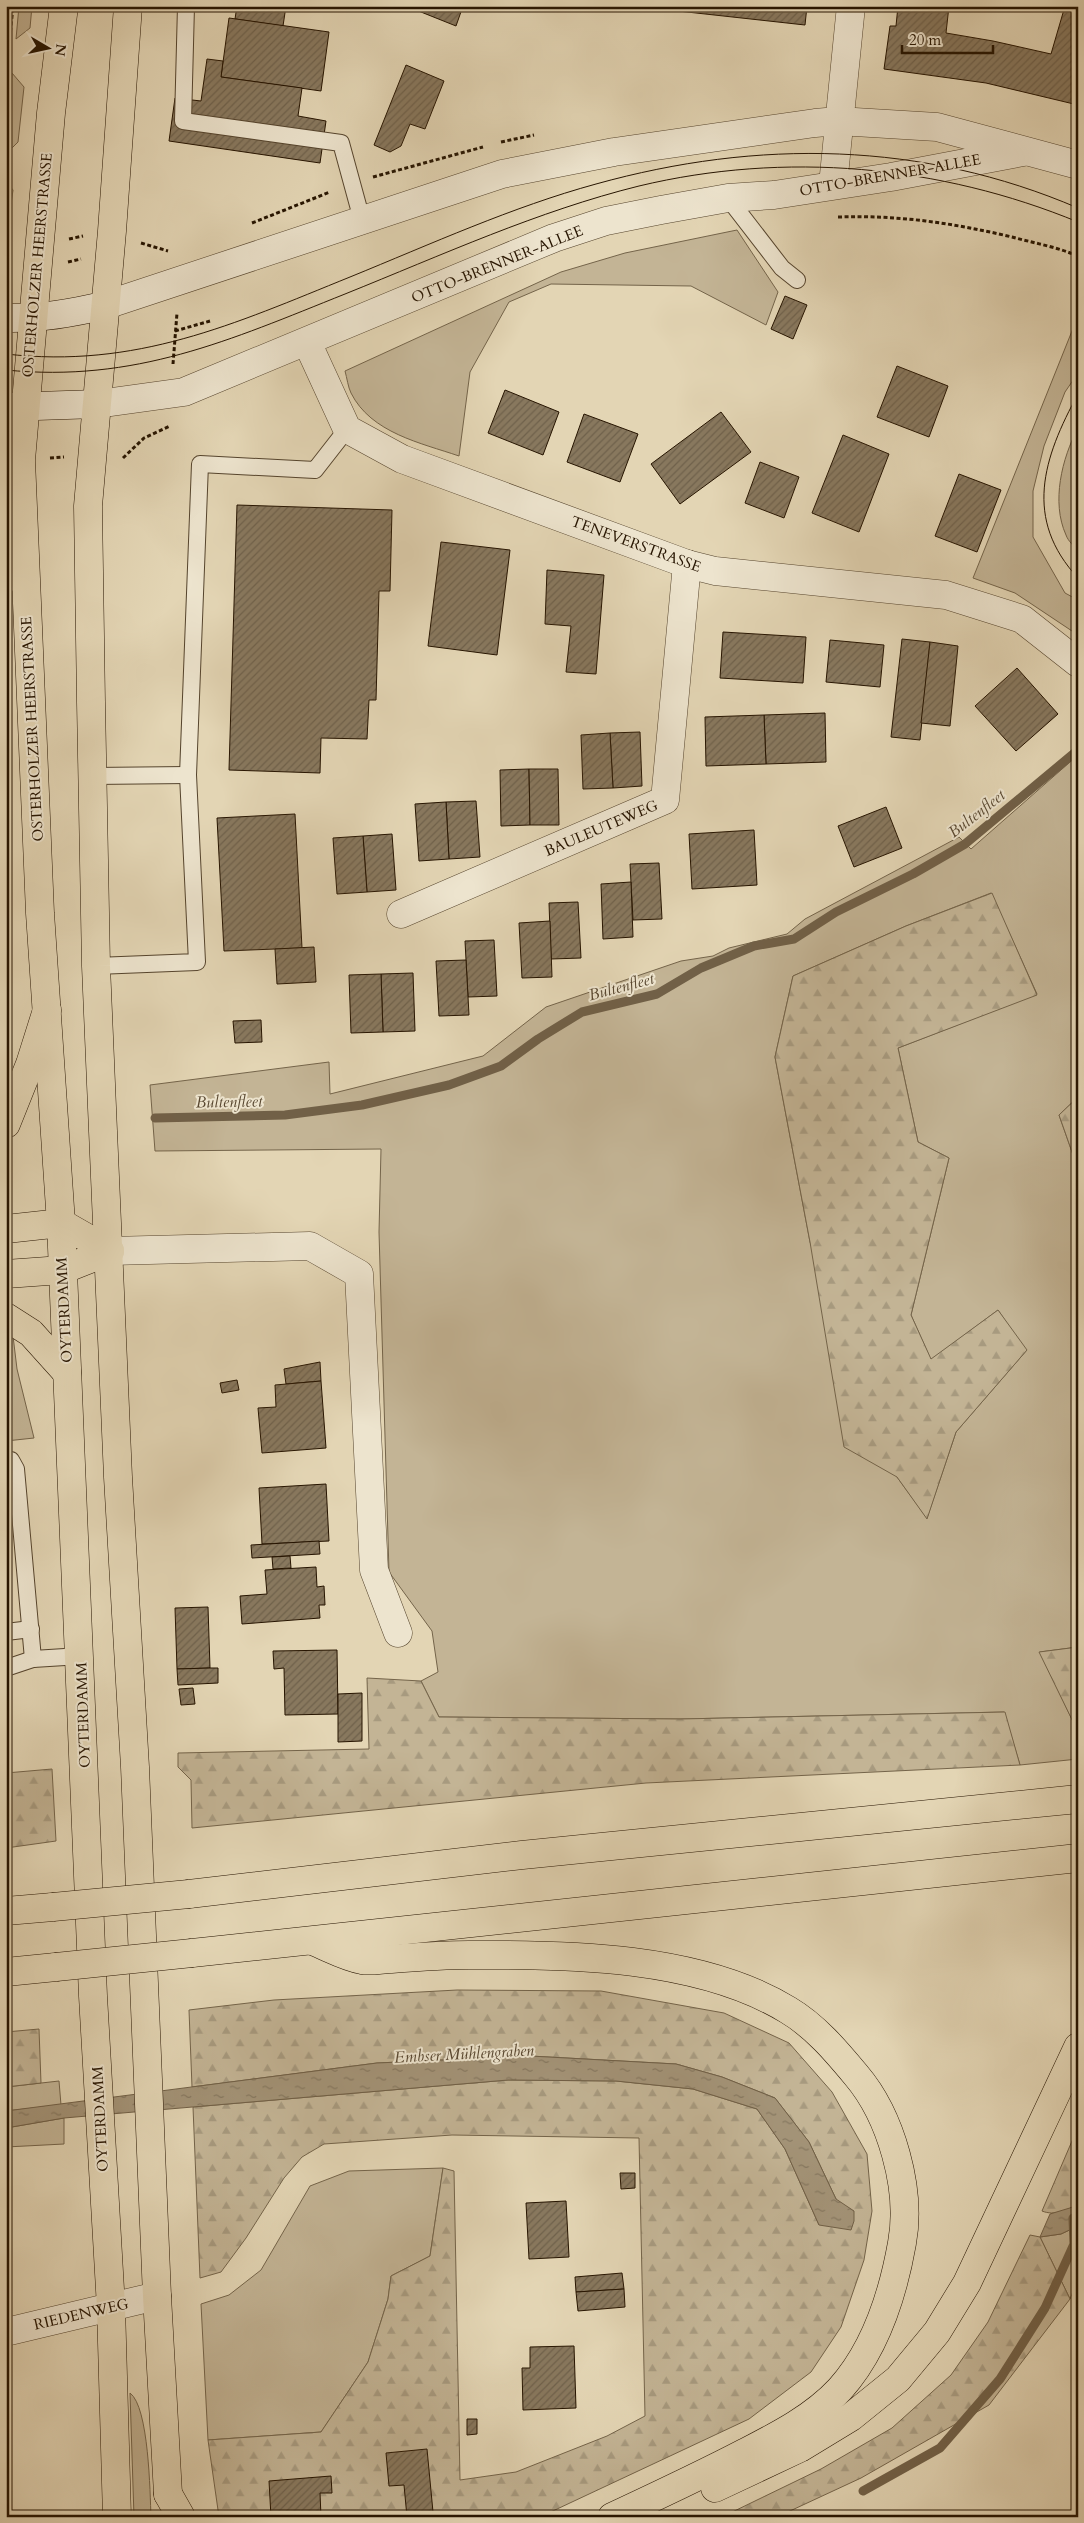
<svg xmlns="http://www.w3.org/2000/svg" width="1084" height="2523" font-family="Cardo,serif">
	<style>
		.grass { fill: #c3b495; stroke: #74644a; fill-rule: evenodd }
		.forest { fill: url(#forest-firs); stroke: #74644a }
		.water { fill: url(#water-ripples); stroke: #716047 }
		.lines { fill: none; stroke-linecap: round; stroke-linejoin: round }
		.stream { stroke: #716047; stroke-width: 9 }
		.building { fill: url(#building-hatch); stroke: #261400 }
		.service-casing { stroke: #55442d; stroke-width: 18 }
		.minor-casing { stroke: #55442d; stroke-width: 29 }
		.tertiary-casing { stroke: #55442d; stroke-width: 29 }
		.secondary-casing { stroke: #261400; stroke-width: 29 }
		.primary-casing { stroke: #261400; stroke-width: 29 }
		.motorway-casing { stroke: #261400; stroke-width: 29 }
		.path { stroke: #261400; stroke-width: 3; stroke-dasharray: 4 2.5; stroke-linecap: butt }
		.service { stroke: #ede4ce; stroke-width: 16 }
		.minor { stroke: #ede4ce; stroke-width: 28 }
		.tertiary { stroke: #ede4ce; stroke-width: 28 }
		.secondary { stroke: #ede4ce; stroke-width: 28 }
		.primary { stroke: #e3d5b4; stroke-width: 28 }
		.motorway { stroke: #e3d5b4; stroke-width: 28 }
		.tram { stroke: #261400; stroke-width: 1 }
		.motorway-bridge-casing { stroke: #261400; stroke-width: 29; stroke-linecap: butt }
		.motorway-bridge { stroke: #e3d5b4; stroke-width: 28 }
		.labels { text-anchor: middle; stroke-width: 4; stroke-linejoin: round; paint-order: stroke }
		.street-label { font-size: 15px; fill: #261400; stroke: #ede4ce }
		.water-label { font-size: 16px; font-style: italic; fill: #584730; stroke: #ede4ce }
	</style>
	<defs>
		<pattern id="forest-firs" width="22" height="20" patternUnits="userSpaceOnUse" patternTransform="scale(1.25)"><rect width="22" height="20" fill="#c3b495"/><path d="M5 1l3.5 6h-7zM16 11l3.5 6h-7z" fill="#a79a7f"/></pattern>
		<pattern id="water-ripples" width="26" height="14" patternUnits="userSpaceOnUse" patternTransform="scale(1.25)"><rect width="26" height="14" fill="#a39377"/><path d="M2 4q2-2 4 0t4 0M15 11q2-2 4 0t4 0" fill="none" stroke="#85775f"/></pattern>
		<pattern id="building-hatch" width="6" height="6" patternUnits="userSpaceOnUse" patternTransform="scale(1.25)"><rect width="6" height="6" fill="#88785e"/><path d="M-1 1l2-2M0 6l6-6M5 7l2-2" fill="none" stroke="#6f614b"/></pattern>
	</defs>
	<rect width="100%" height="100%" fill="#e3d5b4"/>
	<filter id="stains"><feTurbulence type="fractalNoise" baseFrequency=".004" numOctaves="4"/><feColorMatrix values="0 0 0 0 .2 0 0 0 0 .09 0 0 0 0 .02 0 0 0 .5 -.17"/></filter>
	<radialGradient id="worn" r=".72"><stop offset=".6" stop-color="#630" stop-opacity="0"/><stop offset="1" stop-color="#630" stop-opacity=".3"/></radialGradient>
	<g class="grass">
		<path d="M19 6H32L30 28 16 39Z"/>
		<path d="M12 73 24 87 18 142 6 154Z"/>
		<path d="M6 181 13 190 6 241Z"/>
		<path d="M737 230 778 292 766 325 691 286 551 284 509 302 470 372 459 456C421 443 371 433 351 393 348 387 347 378 345 371L561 272 625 253Z"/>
		<path d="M1078 316V373L1065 392 1044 446 1033 491V537L1065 593 1078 600V635L1015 593 973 578Z"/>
		<path d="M1078 428V551C1074 546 1068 541 1066 535 1051 502 1062 458 1078 428Z"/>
		<path d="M1078 755V1097L1059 1115 1078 1169V1291L1074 1321 1078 1322V1647L1040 1652 1078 1732V1759L1020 1765 1004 1712 680 1719 439 1717 421 1681 438 1672 432 1631 389 1572 379 1232 381 1149 155 1151 150 1085 329 1062 330 1094 483 1056 546 1007 681 961 713 956 729 948 787 934 805 919 959 837 971 849ZM991 893 1037 994 898 1048 918 1142 949 1158 911 1315 931 1360 998 1310 1026 1351 956 1432 927 1518 897 1477 810 1242 775 1057 793 976 906 926Z"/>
		<path d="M6 1333 13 1336 17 1369 34 1438 6 1441Z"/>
		<path d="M59 2081 61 2105 6 2111V2087Z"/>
		<path d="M64 2118V2144L6 2147V2128Z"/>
		<path d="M443 2168 430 2256 391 2276 388 2299 368 2362 321 2432 208 2440 201 2304 229 2295 261 2270 310 2186 349 2171Z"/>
		<path d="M1078 2226V2279L1070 2299 1040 2237 1061 2234Z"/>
		<path d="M130 2393C149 2407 150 2493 151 2517H134Z"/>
	</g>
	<g class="forest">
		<path d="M992 893 1037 995 898 1048 918 1142 949 1158 911 1315 931 1359 998 1310 1027 1350 956 1432 927 1519 897 1477 844 1447 810 1242 775 1057 793 976 906 926Z"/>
		<path d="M1078 1097V1169L1059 1115Z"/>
		<path d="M1078 1647V1732L1039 1652Z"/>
		<path d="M367 1678 421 1681 439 1717 680 1719 1005 1712 1020 1765 646 1783 192 1828 191 1780 178 1767V1753L369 1749Z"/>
		<path d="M52 1769 56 1841 6 1848V1773Z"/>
		<path d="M457 1990 601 1991 724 2013 789 2043 832 2092 867 2154 872 2211 864 2260 841 2327 811 2372 749 2419 540 2517H219L208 2440 321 2432 368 2362 388 2299 391 2276 430 2256 443 2168 454 2171 460 2480 516 2472 607 2436 645 2416 639 2138 452 2135 324 2144 302 2157 284 2178 246 2238 221 2272 200 2278 193 2107 508 2080 616 2081 693 2089 757 2109 785 2149 819 2225 836 2199 809 2142 775 2098 722 2077 676 2064 530 2056 377 2063 192 2087 189 2010 274 2000Z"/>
		<path d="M39 2029 41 2083 6 2087V2032Z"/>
		<path d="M1078 2127V2202C1070 2211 1054 2216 1042 2211Z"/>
		<path d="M1030 2235 1040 2237 1070 2299 989 2405 861 2478 777 2517H722L821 2469 892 2428 951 2375 988 2322Z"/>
	</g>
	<g class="water">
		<path d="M530 2056 676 2064 722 2077 775 2098 809 2142 836 2199 854 2211V2221L851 2230 819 2225 785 2149 757 2109 693 2089 616 2081 508 2080 64 2118 6 2128V2111L377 2063Z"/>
		<path d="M1078 2202V2226L1061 2234 1040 2237 1050 2214 1073 2207Z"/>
	</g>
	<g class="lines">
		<g class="stream">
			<path d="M155 1118 285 1115 362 1105 449 1085 501 1066 538 1039 582 1012 657 994 701 968 754 946 794 939 836 912 913 874 965 844 1078 750"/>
			<path d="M863 2491 940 2448 1000 2379 1045 2308 1074 2244 1073 2218"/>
		</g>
	</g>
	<g class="building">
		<path d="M237 6H286L283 26 235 19Z"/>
		<path d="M406 6H463L456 26Z"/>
		<path d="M678 6H807L805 25 678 11Z"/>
		<path d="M898 6H949L946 33 993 41 1051 54 1065 6H1078V105L986 83 884 69 890 26H896Z"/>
		<path d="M229 18 329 32 321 91 221 77Z"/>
		<path d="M207 59 223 61 221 77 302 88 298 116 326 121 320 163 169 141 175 98 201 101Z"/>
		<path d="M406 65 444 81 425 129 410 124 401 146 390 152 374 145Z"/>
		<path d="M785 296 807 305 793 339 771 329Z"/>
		<path d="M897 366 948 386 929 437 877 417Z"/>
		<path d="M505 390 559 412 543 455 488 433Z"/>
		<path d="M721 412 751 452 680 504 651 464Z"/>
		<path d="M584 414 638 434 620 482 567 462Z"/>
		<path d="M843 435 889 454 859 532 812 513Z"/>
		<path d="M760 462 799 477 784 518 745 503Z"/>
		<path d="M959 474 1001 490 977 552 935 536Z"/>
		<path d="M237 505 392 510 390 591H379L376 700H369L367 739 321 738 320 773 229 770Z"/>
		<path d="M441 542 510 550 497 655 428 646Z"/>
		<path d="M547 570 604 575 596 674 566 672 571 626 545 624Z"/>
		<path d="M723 632 806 637 803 683 720 678Z"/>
		<path d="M902 639 930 642 920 740 891 737Z"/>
		<path d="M830 640 884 645 880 687 826 682Z"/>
		<path d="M930 642 958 646 950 726 921 723Z"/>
		<path d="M1017 668 1058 714 1016 751 975 706Z"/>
		<path d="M825 713 826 762 766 764 764 715Z"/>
		<path d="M764 715 766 764 706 766 705 717Z"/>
		<path d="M640 732 642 786 613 788 610 733Z"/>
		<path d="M610 733 613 788 583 789 581 735Z"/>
		<path d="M529 769 530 825 501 826 500 770Z"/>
		<path d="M529 769H558L559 825H530Z"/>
		<path d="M476 801 480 857 449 859 446 802Z"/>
		<path d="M446 802 449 859 419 861 415 804Z"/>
		<path d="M886 807 902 848 854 867 838 826Z"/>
		<path d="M295 814 302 948 224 951 217 818Z"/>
		<path d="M754 830 757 885 692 889 689 834Z"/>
		<path d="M392 834 396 890 367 892 363 836Z"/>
		<path d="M363 836 367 892 337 894 333 838Z"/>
		<path d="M659 863 662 919 633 920 630 864Z"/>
		<path d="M631 882 633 937 603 939 601 884Z"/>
		<path d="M578 902 581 958 551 959 549 903Z"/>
		<path d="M550 921 552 977 522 978 519 923Z"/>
		<path d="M494 940 497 996 468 997 465 941Z"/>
		<path d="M314 947 316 982 277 984 275 949Z"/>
		<path d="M466 960 469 1015 439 1016 436 961Z"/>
		<path d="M413 973 415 1031 383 1032 381 974Z"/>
		<path d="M381 974 383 1032 351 1033 349 975Z"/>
		<path d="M261 1020 262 1042 235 1043 233 1021Z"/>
		<path d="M320 1362 321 1381 286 1384 284 1369Z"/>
		<path d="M237 1380 239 1390 222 1393 220 1383Z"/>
		<path d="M321 1381 326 1448 262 1453 258 1408 276 1407 275 1385Z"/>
		<path d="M326 1484 329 1541 262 1544 259 1488Z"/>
		<path d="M319 1541 320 1554 252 1558 251 1545Z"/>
		<path d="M290 1556 291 1568 273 1569 272 1557Z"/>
		<path d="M316 1567 317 1587 324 1586 325 1605H319L320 1618 242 1624 240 1596 267 1594 265 1570Z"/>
		<path d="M208 1607 210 1668 177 1669 175 1608Z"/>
		<path d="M337 1650 338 1714 285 1715 284 1668 274 1669 273 1651Z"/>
		<path d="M210 1668H218V1683L178 1685 177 1669Z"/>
		<path d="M193 1688 195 1704 181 1705 179 1689Z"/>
		<path d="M362 1693V1741L338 1742V1694Z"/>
		<path d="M620 2173H635V2188L621 2189Z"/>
		<path d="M566 2201 569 2257 529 2259 526 2203Z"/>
		<path d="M622 2273 624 2289 576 2292 575 2277Z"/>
		<path d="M624 2289 625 2307 578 2311 576 2292Z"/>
		<path d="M574 2346 576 2408 523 2410 522 2368H530V2347Z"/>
		<path d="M467 2419H477V2434L467 2435Z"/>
		<path d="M427 2449 433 2512 422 2513V2517H407L404 2485 389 2486 386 2453Z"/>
		<path d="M331 2476 332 2493H320L321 2517H271L269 2481Z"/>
	</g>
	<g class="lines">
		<g class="service-casing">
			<g id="service">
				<path d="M186 6 183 121 341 143 362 220"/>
				<path d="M728 198 782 268 797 280"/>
				<path d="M92 776 188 775"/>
				<path d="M96 966 197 962 188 775 200 464 315 470 347 429"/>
				<path d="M6 1459 11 1460 16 1469 33 1659"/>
				<path d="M6 1632 31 1629"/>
				<path d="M6 1668 33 1659 81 1656"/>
			</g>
		</g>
		<g class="minor-casing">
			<g id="minor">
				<path d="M833 185 851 6"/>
				<path d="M307 342 347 429 402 459 687 564 715 571 946 595 1022 619 1078 663"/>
				<path d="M401 914 665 800 687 564"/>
				<path d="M110 1251 310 1246 359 1274 374 1570 398 1633"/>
				<path d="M6 2332 157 2296"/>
			</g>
		</g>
		<g class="tertiary-casing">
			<g id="tertiary">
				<path d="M106 305 502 174 614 152 815 123 838 121 937 127 1078 165"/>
				<path d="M97 404 184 392 554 238 606 221 661 210 728 198 774 195 891 177 1023 152"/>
			</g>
		</g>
		<g class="secondary-casing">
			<g id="secondary">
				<path d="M6 318C41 319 73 313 106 305"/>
				<path d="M6 407 97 404"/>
				<path d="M6 558 25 584"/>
			</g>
		</g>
		<g class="primary-casing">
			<g id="primary">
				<path d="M64 6 51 113 21 460 40 913 61 1223 93 1996 111 2307 117 2517"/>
				<path d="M128 6 112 231 88 506 91 702 96 966 103 1131 118 1477 135 1767 157 2296 168 2494"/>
			</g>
		</g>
		<g class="motorway-casing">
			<g id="motorway">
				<path d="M6 1124 30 1064 47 1010"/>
				<path d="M6 1229 61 1223 110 1251"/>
				<path d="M6 1274 62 1270 110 1251"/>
				<path d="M6 1317 31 1333 67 1373"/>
				<path d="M189 1894 522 1855 1078 1799"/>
				<path d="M6 1911 53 1907"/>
				<path d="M312 1941C328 1947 345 1957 362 1960 371 1962 382 1959 391 1959 417 1957 443 1955 469 1955 568 1954 700 1956 788 2010 815 2026 836 2051 856 2075 891 2116 912 2189 902 2243 893 2294 875 2350 840 2389 814 2417 779 2435 746 2452 702 2475 657 2496 612 2517"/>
				<path d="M192 1953 1078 1858"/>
				<path d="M6 1972 56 1967"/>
				<path d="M715 2488 800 2448 851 2417 898 2379 937 2332 967 2283 1078 2047"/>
				<path d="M168 2494 181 2517"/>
			</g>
		</g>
		<g class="path">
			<path d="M6 77 13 6"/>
			<path d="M501 142 534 135"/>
			<path d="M373 177 483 147"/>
			<path d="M838 217C899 215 953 223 1012 237 1034 243 1057 247 1078 256"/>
			<path d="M252 223 330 192"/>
			<path d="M69 239 83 236"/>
			<path d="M141 243 168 251"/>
			<path d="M68 262 81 259"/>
			<path d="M175 331 210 321"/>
			<path d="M173 364 177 313"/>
			<path d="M50 458 64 457"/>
			<path d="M123 458 144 438 170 426"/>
		</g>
		<use href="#service" class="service"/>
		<use href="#minor" class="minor"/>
		<use href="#tertiary" class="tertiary"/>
		<use href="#secondary" class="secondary"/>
		<use href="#primary" class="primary"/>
		<use href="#motorway" class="motorway"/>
		<g class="tram">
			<path d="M6 354C136 369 234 324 350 277 431 244 512 207 596 184 758 139 922 141 1078 208"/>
			<path d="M6 370C135 383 230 340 345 294 442 255 538 211 639 186 785 151 940 165 1078 222"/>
			<path d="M1078 394C1043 458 1023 519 1078 578"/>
		</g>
		<g class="motorway-bridge-casing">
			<g id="motorway-bridge">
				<path d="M53 1907 189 1894"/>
				<path d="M56 1967 192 1953"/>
			</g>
		</g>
		<use href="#motorway-bridge" class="motorway-bridge"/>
	</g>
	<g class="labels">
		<g class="street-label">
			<text transform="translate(890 175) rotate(-10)" y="5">OTTO-BRENNER-ALLEE</text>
			<text transform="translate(497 264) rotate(-22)" y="5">OTTO-BRENNER-ALLEE</text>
			<text transform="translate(37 265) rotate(-85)" y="5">OSTERHOLZER HEERSTRASSE</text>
			<text transform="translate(636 544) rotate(20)" y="5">TENEVERSTRASSE</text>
			<text transform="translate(32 729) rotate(-93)" y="5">OSTERHOLZER HEERSTRASSE</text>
			<text transform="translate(601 828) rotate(-23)" y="5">BAULEUTEWEG</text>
			<text transform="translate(64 1310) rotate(-93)" y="5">OYTERDAMM</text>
			<text transform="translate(83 1715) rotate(-92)" y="5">OYTERDAMM</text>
			<text transform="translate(100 2119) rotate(-93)" y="5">OYTERDAMM</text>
			<text transform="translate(81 2314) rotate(-13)" y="5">RIEDENWEG</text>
		</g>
		<g class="water-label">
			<text transform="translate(976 813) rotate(-38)" y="6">Bultenfleet</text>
			<text transform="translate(621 986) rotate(-15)" y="6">Bultenfleet</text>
			<text transform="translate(229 1101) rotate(-1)" y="6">Bultenfleet</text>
			<text transform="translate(464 2053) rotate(-3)" y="6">Embser Mühlengraben</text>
		</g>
	</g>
	<rect width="1084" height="2523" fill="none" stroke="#e3d5b4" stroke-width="25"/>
	<rect x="8" y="8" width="1069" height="2508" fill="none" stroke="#261400" stroke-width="2.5"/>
	<rect x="12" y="12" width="1059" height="2498" fill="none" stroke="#261400"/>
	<g transform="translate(48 48) rotate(99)" stroke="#ede4ce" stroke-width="4" paint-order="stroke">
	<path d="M0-4L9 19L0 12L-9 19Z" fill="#261400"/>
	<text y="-8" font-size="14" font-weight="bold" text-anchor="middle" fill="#261400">N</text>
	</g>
	<path d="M902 45v8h91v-8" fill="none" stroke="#261400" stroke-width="2.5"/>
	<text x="909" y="45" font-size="15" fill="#261400" stroke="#ede4ce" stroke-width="4" paint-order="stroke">20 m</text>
	<rect width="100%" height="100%" filter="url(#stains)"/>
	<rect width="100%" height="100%" fill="url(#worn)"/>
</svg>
